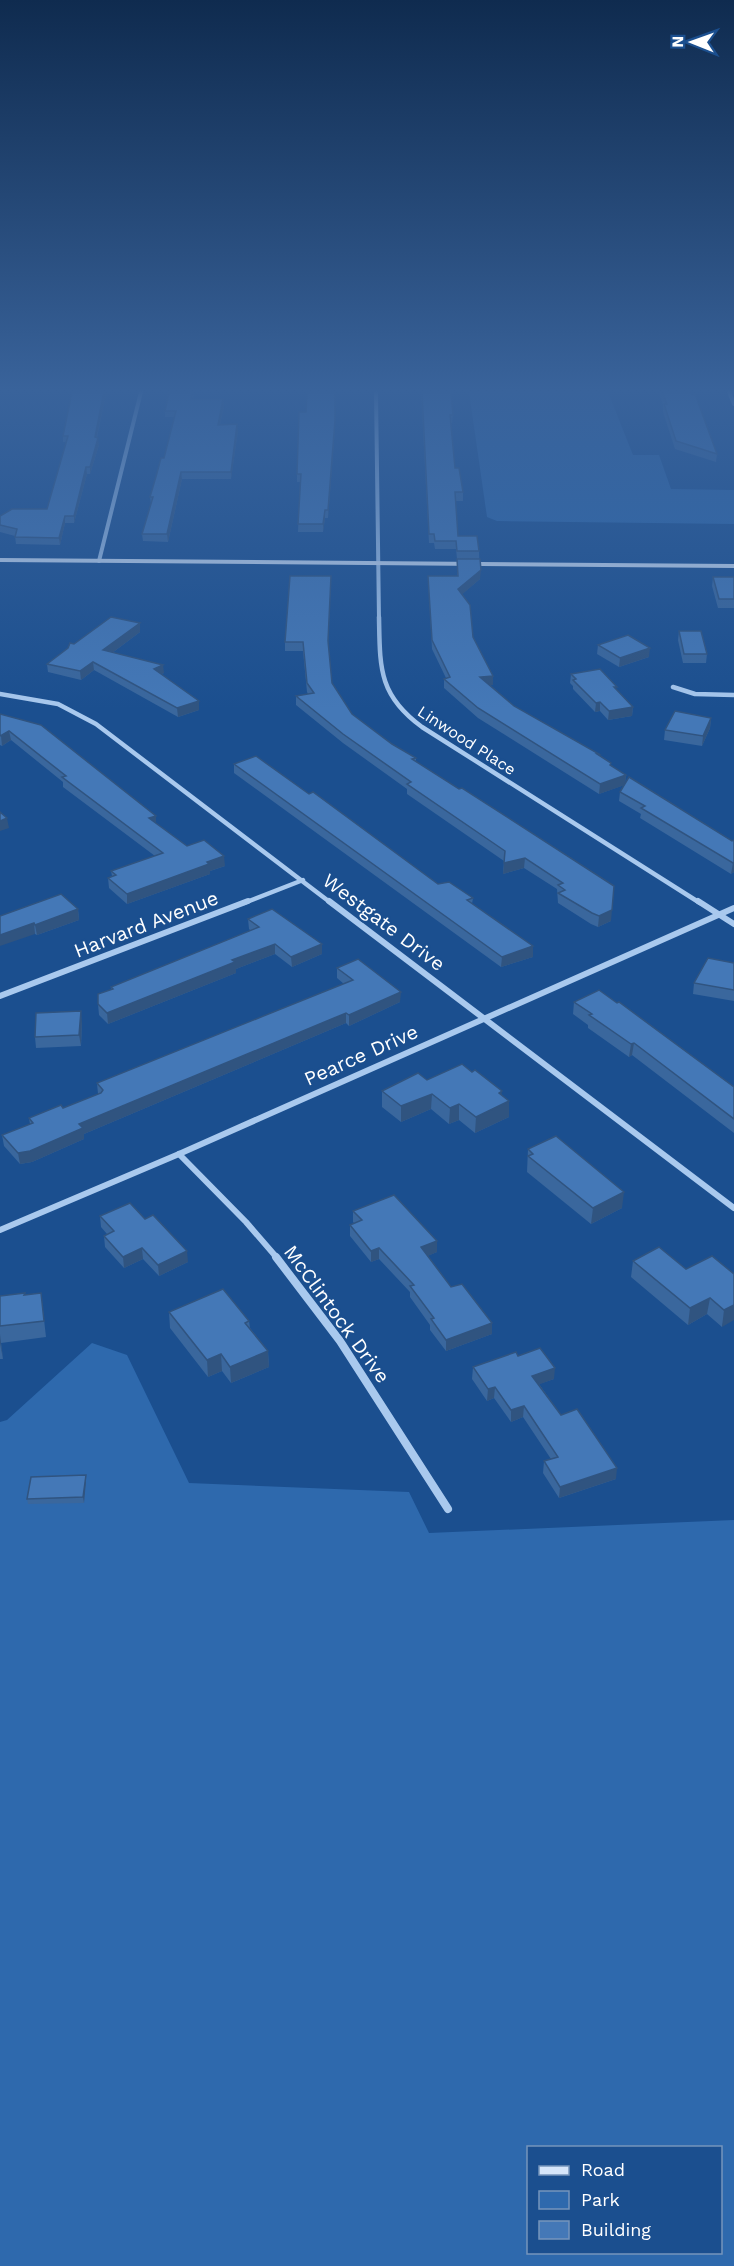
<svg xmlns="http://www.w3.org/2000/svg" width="734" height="2266" font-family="'Work Sans',sans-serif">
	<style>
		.green { fill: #2e69ad; fill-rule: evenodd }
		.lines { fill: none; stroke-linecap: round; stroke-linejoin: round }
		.street-far3 { stroke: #a9c9ee; stroke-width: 4 }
		.street-far2 { stroke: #a9c9ee; stroke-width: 4.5 }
		.street-far1 { stroke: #a9c9ee; stroke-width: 6 }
		.street { stroke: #a9c9ee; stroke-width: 8 }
		.secondary { fill: #d6e6fa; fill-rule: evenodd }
		.wall { fill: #3a679d }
		.shaded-wall { fill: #305480 }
		.building { fill: #4478b7; stroke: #305480; stroke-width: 1.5 }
		.labels { text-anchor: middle; stroke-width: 4.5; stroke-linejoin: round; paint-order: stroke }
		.far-street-label { font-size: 16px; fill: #fff; stroke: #1b4f8f }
		.street-label { font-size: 20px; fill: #fff; stroke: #1b4f8f }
	</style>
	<rect width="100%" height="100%" fill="#1b4f8f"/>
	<g class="green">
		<path d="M469 392H608L633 455H659L671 489 734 490V524L497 521 487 517Z"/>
		<path d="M92 1343 127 1355 189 1483 409 1492 429 1533 734 1520V2266H0V1422L7 1420ZM528 2148H720V2252H528Z"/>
	</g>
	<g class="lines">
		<g class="street-far3">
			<path d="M376 392 379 619"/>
			<path d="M729 392 734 404"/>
			<path d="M99 561 141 392"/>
		</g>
		<g class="street-far2">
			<path d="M379 617C380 667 378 695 422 727L700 903"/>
			<path d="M673 687 695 694 734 695"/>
			<path d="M0 694 58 704 96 724 331 903"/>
			<path d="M244 903 303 880"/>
		</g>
		<g class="street-far1">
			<path d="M329 901 734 1208"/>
			<path d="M698 901 734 924"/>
			<path d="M0 996 248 901"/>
			<path d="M179 1154 246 1222 278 1259"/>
			<path d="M0 1230 179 1154 734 908"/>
		</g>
		<path class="street" d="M276 1257 340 1341 448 1509"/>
		<path class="secondary" d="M0 558 734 564V568L0 562Z"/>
	</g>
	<g class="wall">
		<path d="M72 392H108L104 403 97 438 99 445 90 474H87L74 523H65L60 545 16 544 15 536 0 532V516L47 509 66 442H63V436Z"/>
		<path d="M169 392H194L193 399H223L224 406 220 425 238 431 231 479H182L168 542 143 541 142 534 151 504 150 497 164 458 174 417H165V411Z"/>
		<path d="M335 392V428L328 518H325L323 532H298L300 482H297V474L306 412Z"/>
		<path d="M421 392H454V393H451L453 415 452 423H451L455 468 463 492V501H455L458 536 479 551 480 579 462 594 473 637 493 676V685H490L514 706 599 754V756L611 763V766L626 775 625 783 732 841 734 840V872L731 874 640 818 641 814 619 801 620 792 624 785 599 794 478 718 444 688V679L446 678 432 649 428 576H457V559L456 549H435L434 543H429Z"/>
		<path d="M659 392H690L717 454 716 462 675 449 663 412V405Z"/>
		<path d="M331 576 328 645 332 683 352 714 392 744 416 758V761L611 921 598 927 591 924 558 903 557 889 524 868 503 874 504 861 407 794V789L343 743 296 705V696L308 694 307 692 303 651H285V642Z"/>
		<path d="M713 577H734V609V608H718L712 586Z"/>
		<path d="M140 623V632L112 653 164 673 161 674 199 710 178 717 94 670 81 680 48 672 47 664 74 644Z"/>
		<path d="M679 631 707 654 706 663H683L678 640Z"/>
		<path d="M598 645 649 657 619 667 597 654Z"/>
		<path d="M571 674 617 691 633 707 632 716 608 720 600 711 595 712 573 689V686L570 683Z"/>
		<path d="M0 714 156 823 187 846 225 866 210 871V874L127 904 109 888 108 878 112 876 111 871 155 856 63 787V782L11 740 2 746 0 745Z"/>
		<path d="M711 718 710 728 702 746 664 740 665 730Z"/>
		<path d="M234 764 438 884 473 898 472 904 533 957 501 967 234 773Z"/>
		<path d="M78 909 79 920 37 935 0 916Z"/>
		<path d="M248 919 322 954 292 967 275 954 236 969V973L108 1024 99 1015 98 1004 111 990V987L251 931 249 929Z"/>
		<path d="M734 963V1001L693 994 694 983Z"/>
		<path d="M337 968 400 1002 349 1026 346 1023 84 1134V1139L32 1162 20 1164 4 1146 2 1135 30 1124 29 1118 63 1108 98 1094 97 1083 344 984 337 978Z"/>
		<path d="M574 1002 734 1087V1133L632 1055 629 1057 588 1028V1025L573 1014Z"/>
		<path d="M82 1022 81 1046 36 1048 35 1037Z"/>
		<path d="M382 1091 502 1095 509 1117 475 1133 459 1120 449 1124 431 1109 401 1122 382 1107Z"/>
		<path d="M528 1149 622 1208 591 1224 527 1172Z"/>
		<path d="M353 1211 437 1252 427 1256 451 1287 492 1334 446 1351 430 1330V1325L410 1297V1292L379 1259 371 1262 350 1236V1225L354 1223 353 1222Z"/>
		<path d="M100 1216 188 1262 159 1276 143 1259 124 1268 105 1247 104 1236 107 1234 101 1227Z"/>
		<path d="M633 1261 686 1269 734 1274 722 1327 707 1314 688 1325 631 1277Z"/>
		<path d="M41 1293 46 1337 1 1343 3 1359H0V1296L25 1295Z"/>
		<path d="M169 1312 249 1321 250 1328 268 1351 269 1367 231 1383 222 1371 208 1377 170 1328Z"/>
		<path d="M518 1356 554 1379 539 1384 561 1415 616 1479 559 1498 543 1473 544 1461 551 1459 523 1417 511 1422 494 1398 487 1401 472 1379 473 1367Z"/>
		<path d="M86 1475V1481L84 1503 28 1504 27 1499Z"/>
	</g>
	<g class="shaded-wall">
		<path d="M105 392H108L104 403 95 444V437L103 396Z"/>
		<path d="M223 399 224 406 218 431V425Z"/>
		<path d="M335 420V428L328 518V510Z"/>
		<path d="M237 424 238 431 231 479V472Z"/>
		<path d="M98 438 99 445 90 474V467Z"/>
		<path d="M86 467 87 474 74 523V516Z"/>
		<path d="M181 472 182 479 168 542 167 534Z"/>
		<path d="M325 510V518L323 532V524Z"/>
		<path d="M65 516V523L60 545 59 538Z"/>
		<path d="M481 570 480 579 458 598V589Z"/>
		<path d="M140 623V632L104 659 103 650Z"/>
		<path d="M650 648 649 657 619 667 620 658Z"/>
		<path d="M93 662 94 670 81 680 80 671Z"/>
		<path d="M163 665 164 673 154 677V669Z"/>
		<path d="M493 676V685L480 687V677Z"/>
		<path d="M199 701V710L178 717 177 708Z"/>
		<path d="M600 702V711L595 712 596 703Z"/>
		<path d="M633 707 632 716 608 720 609 711Z"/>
		<path d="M711 718 710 728 702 746 703 736Z"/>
		<path d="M9 731 11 740 2 746 1 736Z"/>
		<path d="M626 775 625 785 599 794 600 784Z"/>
		<path d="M156 816V826L149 818Z"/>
		<path d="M7 818 9 828 0 831V821Z"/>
		<path d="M224 856 225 866 210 871V874L127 904V894Z"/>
		<path d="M525 858 524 868 503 874 504 863Z"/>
		<path d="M733 863H734V872L731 874Z"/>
		<path d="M78 909 79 920 37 935 35 925Z"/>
		<path d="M612 910 611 921 598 927 599 916Z"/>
		<path d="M34 923 35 934 0 946V935Z"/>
		<path d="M275 944V954L236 969V973L108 1024 107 1013 232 960Z"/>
		<path d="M322 944V954L292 967 291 957Z"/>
		<path d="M533 946V957L501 967 502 957Z"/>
		<path d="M401 992 400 1002 349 1026V1015Z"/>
		<path d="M81 1011 82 1022 81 1046 79 1035Z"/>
		<path d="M346 1013V1023L84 1134V1139L32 1162 20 1164 18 1153 79 1124Z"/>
		<path d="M634 1043 632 1055 629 1057 631 1044Z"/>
		<path d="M502 1091 501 1105 509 1101V1117L475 1133 476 1117 499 1093Z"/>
		<path d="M432 1094 431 1109 401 1122V1106Z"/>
		<path d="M459 1104V1120L449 1124 450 1108Z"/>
		<path d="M624 1192 622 1208 591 1224 593 1208Z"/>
		<path d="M437 1241V1252L421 1259V1247Z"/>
		<path d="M142 1248 143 1259 124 1268 123 1257Z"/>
		<path d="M379 1248V1259L371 1262V1251Z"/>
		<path d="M187 1251 188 1262 159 1276 158 1265Z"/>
		<path d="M710 1298 707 1314 688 1325 690 1308Z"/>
		<path d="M734 1305V1320L722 1327 724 1310Z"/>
		<path d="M492 1323V1334L446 1351V1340Z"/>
		<path d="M0 1334 1 1343 3 1359 0 1343Z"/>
		<path d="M268 1351 269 1367 231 1383 230 1367Z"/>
		<path d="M221 1354 222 1371 208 1377 207 1360Z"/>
		<path d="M555 1368 554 1379 532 1387V1376Z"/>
		<path d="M495 1387 494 1398 487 1401 488 1389Z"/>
		<path d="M524 1406 523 1417 511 1422V1410Z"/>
		<path d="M617 1468 616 1479 559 1498 560 1487Z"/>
		<path d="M86 1475V1481L84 1503 83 1497Z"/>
	</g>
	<g class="building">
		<path d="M72 392H105L103 396 95 437 98 438 90 467H86L74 516H65L59 538 15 537 17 529 0 525V516L12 509H47L68 436H63Z"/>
		<path d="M169 392H192L191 399H223L218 425 237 424 231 472H181L167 534H142L153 497H150L157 473 161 458H164L176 411H165Z"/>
		<path d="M307 392H335V420L328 510H325L323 524H298L301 474H297L299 412H306Z"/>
		<path d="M422 392H451L453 415H450L455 468H459L463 492H455L458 536H477L479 551H457L456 541H435L434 534H429Z"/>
		<path d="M662 392H690L691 394H695L717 454 676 441 664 404H667Z"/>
		<path d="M457 559H480L481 570 458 589 470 605 473 637 493 676 480 677 514 706 599 754H597L611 763 610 765 626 775 600 784 478 708 444 679 450 677 432 640 428 576H458Z"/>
		<path d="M290 576H331L328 641 332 683 352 714 392 744 416 758 412 759 459 789 462 788 614 886 612 910 599 916 592 913 558 893 565 890 558 885 563 883 525 858 504 863 505 851 407 784 411 782 343 734 296 696 314 693 307 683 303 642H285Z"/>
		<path d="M713 577H734V599H719Z"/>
		<path d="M111 617 140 623 103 650 163 665 154 669 199 701 177 708 93 662 80 671 47 664 68 648 70 643 74 644Z"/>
		<path d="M679 631H701L707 654H684Z"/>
		<path d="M628 635 650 648 620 658 598 645Z"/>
		<path d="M600 669 617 687H614L633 707 609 711 600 702 596 703 573 680 576 679 571 674Z"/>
		<path d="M675 711 711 718 703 736 665 730Z"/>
		<path d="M0 714 41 725 156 816 149 818 187 846 204 840 224 856 207 862 209 864 127 894 108 878 116 875 111 871 163 853 62 777 66 776 9 731 0 736Z"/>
		<path d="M256 756 309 794 313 792 438 884 449 882 473 898 467 900 533 946 502 957 234 764Z"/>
		<path d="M629 777 732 841 734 840V863H733L641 808 645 806 620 792Z"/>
		<path d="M0 812 7 818 0 821Z"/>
		<path d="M61 894 78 909 35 925 34 923 0 935V916Z"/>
		<path d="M272 909 322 944 291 957 275 944 232 960 235 962 107 1013 98 1004V994L113 989 111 987 259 927 248 919Z"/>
		<path d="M708 958 734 963V990L694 983Z"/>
		<path d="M358 959 401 992 349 1015 346 1013 79 1124 83 1128 30 1151 18 1153 2 1135 33 1123 29 1118 61 1105 63 1108 101 1093 103 1090 97 1083 353 980 337 968Z"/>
		<path d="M599 990 617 1003 619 1002 734 1087V1119L634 1043 631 1044 589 1015 592 1014 574 1002Z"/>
		<path d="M81 1011 79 1035 35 1037 36 1013Z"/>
		<path d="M462 1064 472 1072 475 1070 502 1091 499 1093 509 1101 476 1117 459 1104 450 1108 432 1094 401 1106 382 1091 418 1073 427 1080Z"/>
		<path d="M556 1136 624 1192 593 1208 528 1156 533 1154 528 1149Z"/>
		<path d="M394 1195 437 1241 421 1247 451 1287 462 1284 492 1323 446 1340 431 1319 434 1318 410 1286 414 1285 379 1248 371 1251 350 1225 362 1220 353 1211Z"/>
		<path d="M130 1203 145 1219 153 1215 187 1251 158 1265 142 1248 123 1257 104 1236 114 1231 100 1216Z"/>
		<path d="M659 1247 686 1269 712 1256 734 1274V1305L724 1310 710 1298 690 1308 633 1261Z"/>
		<path d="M223 1289 249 1321 245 1323 268 1351 230 1367 221 1354 207 1360 169 1312Z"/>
		<path d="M25 1293 24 1295 41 1293 44 1321 0 1326V1296Z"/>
		<path d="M540 1348 555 1368 532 1376 561 1415 577 1409 617 1468 560 1487 544 1461 558 1457 524 1406 511 1410 495 1387 488 1389 473 1367 516 1352 518 1356Z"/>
		<path d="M86 1475 83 1497 27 1499 31 1477Z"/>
	</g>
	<linearGradient id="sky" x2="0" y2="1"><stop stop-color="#0f2b4f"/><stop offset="0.55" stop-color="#39639b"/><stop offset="1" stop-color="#39639b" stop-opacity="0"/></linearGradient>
	<rect width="734" height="709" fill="url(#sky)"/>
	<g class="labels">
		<g class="far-street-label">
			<text transform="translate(467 740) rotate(33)" y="6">Linwood Place</text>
		</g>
		<g class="street-label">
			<text transform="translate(384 922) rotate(37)" y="7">Westgate Drive</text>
			<text transform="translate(146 924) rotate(-21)" y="7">Harvard Avenue</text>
			<text transform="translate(361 1055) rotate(-24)" y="7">Pearce Drive</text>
			<text transform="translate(337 1314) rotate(54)" y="7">McClintock Drive</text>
		</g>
	</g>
	<rect x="527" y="2146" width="195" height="108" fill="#1b4f8f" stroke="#7695bc" stroke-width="1.5"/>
	<rect x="539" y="2166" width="30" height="9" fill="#d6e6fa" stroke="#7695bc" stroke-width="1.5"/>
	<text x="581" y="2176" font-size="18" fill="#ffffff">Road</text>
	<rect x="539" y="2191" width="30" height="18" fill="#2e69ad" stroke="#7695bc" stroke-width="1.5"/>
	<text x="581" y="2206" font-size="18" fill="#ffffff">Park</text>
	<rect x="539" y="2221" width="30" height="18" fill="#4478b7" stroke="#7695bc" stroke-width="1.5"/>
	<text x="581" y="2236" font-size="18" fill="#ffffff">Building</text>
	<g transform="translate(692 42) rotate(271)" stroke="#1b4f8f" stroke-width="4.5" paint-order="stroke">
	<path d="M0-4.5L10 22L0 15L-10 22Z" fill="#ffffff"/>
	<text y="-9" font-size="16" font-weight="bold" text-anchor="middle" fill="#ffffff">N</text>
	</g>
</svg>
